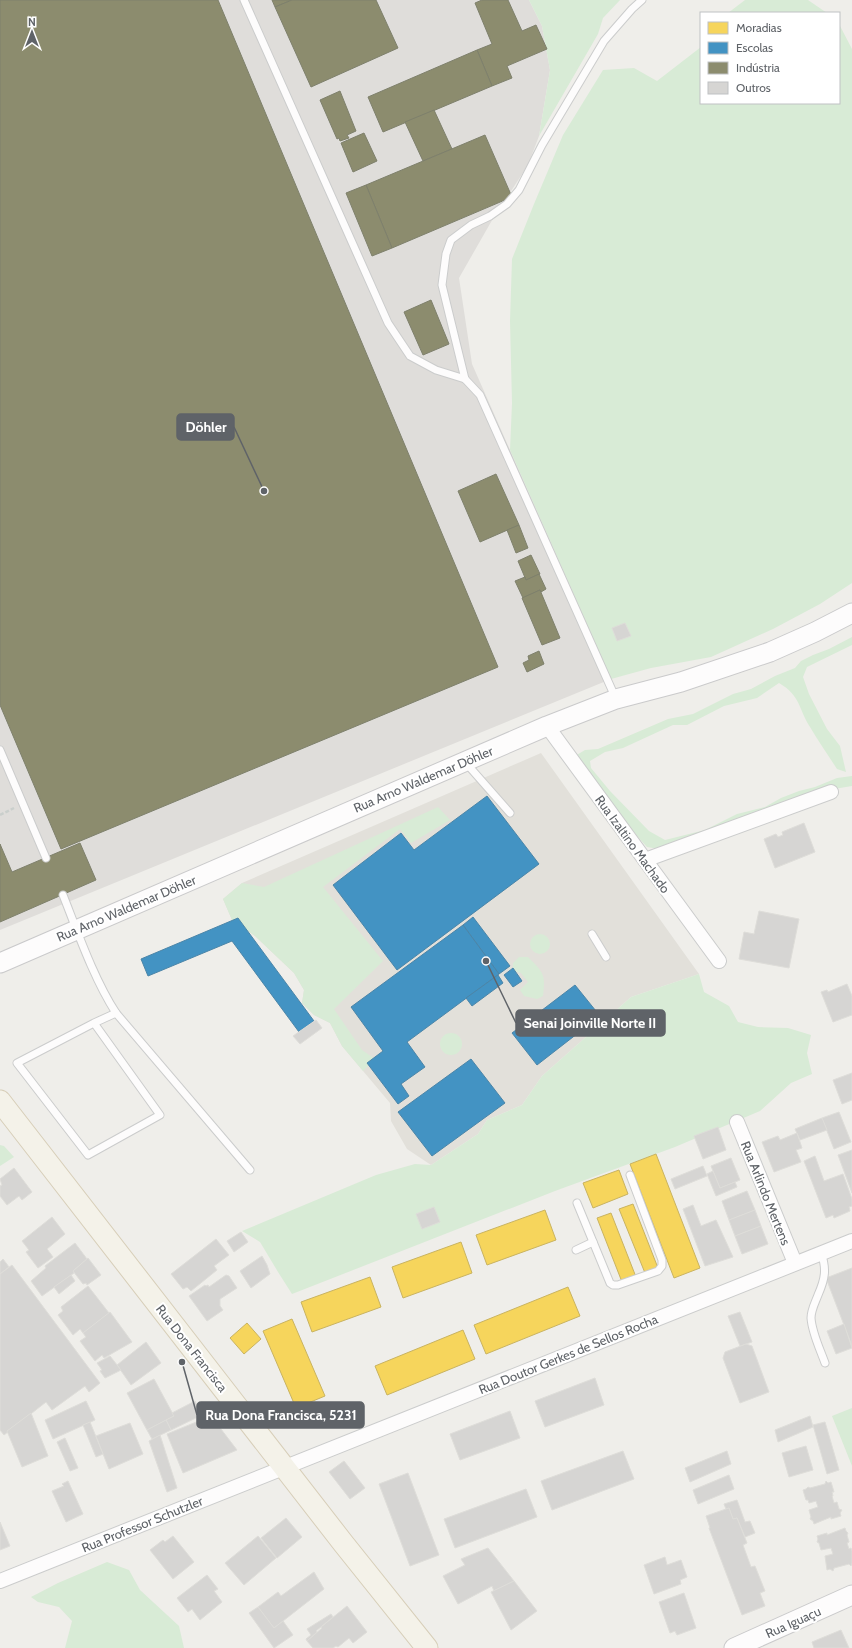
<svg xmlns="http://www.w3.org/2000/svg" width="852" height="1648" font-family="Cabin,sans-serif">
	<style>
		.industrial { fill: #dfddda }
		.education { fill: #e2e0da }
		.green { fill: #d8ebd6 }
		.homes { fill: #f6d55c; stroke: #c9b360 }
		.schools { fill: #4393c3; stroke: #4b85a8 }
		.industry { fill: #8c8c6e; stroke: #7e806c }
		.building { fill: #d6d5d3; stroke: #deddd9 }
		.lines { fill: none; stroke-linecap: round; stroke-linejoin: round }
		.lane-casing { stroke: #cbcccc; stroke-width: 9 }
		.street-casing { stroke: #cbcccc; stroke-width: 16 }
		.secondary-casing { stroke: #cacacb; stroke-width: 21 }
		.primary-casing { stroke: #d7ceb8; stroke-width: 23 }
		.path { stroke: #cacfcc; stroke-width: 2.5; stroke-dasharray: 4 2; stroke-linecap: butt }
		.lane { stroke: #fdfcfc; stroke-width: 7 }
		.street { stroke: #fdfcfc; stroke-width: 14 }
		.secondary { stroke: #fdfcfc; stroke-width: 19 }
		.primary { stroke: #f4f2e9; stroke-width: 21 }
		.labels { text-anchor: middle; stroke-width: 4; stroke-linejoin: round; paint-order: stroke }
		.street-label { font-size: 13px; fill: #5f6368; stroke: #fff }
		.leader { fill: none; stroke: #5f6368; stroke-width: 1.5 }
		.callout-dot { fill: #5f6368; stroke: #fff; stroke-width: 1.5 }
		.callout { fill: #5f6368; stroke: #5f6368; stroke-width: 1.5 }
		.callout-label { font-size: 14px; text-anchor: middle; font-weight: bold; fill: #fff }
	</style>
	<rect width="100%" height="100%" fill="#efeeea"/>
	<path class="industrial" d="M0 0H529L542 26 550 70 539 136 528 165 491 222 459 278 472 364 611 679 0 930Z"/>
	<path class="education" d="M541 753 699 974 631 997 542 1076 522 1105 487 1120 478 1134 431 1165 407 1149 391 1121 390 1103 342 1046 330 1023 314 1015 302 1003 304 990 294 973 255 936 232 920 223 899 242 883Z"/>
	<g class="green">
		<path d="M529 0H620L603 18 598 34 539 136 550 70 542 26Z"/>
		<path d="M745 0H808L827 13H728Z"/>
		<path d="M839 24 852 49V583L820 604 773 629 711 657 651 668 611 679 510 450 512 403 510 321 512 259 534 204 563 135 603 70 634 68 657 81 701 47V103H839Z"/>
		<path d="M852 637V645L807 667 803 677 809 694 827 729 840 746 846 772 837 769C828 755 819 742 810 727 798 708 801 696 779 683L757 698 724 706 687 725H673L623 748 605 752 590 761 591 768 610 791 649 831 665 840 705 830 737 814 765 807 781 798 799 791 815 787 837 778 852 776V786L834 789 664 850 647 847 637 836 575 756 585 750 598 749 668 719 693 714 733 694 751 689 775 676 795 668 801 661 813 655 829 649Z"/>
		<path d="M438 807 450 820 411 843 400 829 323 887 383 961 334 1009 362 1050 375 1059 363 1071 342 1046 330 1023 314 1015 302 1003 304 990 294 973 255 936 232 920 223 899 242 883 264 887Z"/>
		<circle cx="540" cy="944" r="10"/>
		<path d="M519 957H528C543 972 546 974 543 996L537 999 524 996 520 990 528 982 521 973 513 971V963Z"/>
		<path d="M699 974 704 992 729 1006 738 1022 758 1027 788 1028 811 1035 807 1053 812 1074 791 1083 760 1111 675 1147 555 1191 292 1294 278 1272 260 1242 242 1231 376 1175 415 1164 431 1165 478 1134 487 1120 522 1105 542 1076 631 997Z"/>
		<circle cx="451" cy="1044" r="11"/>
		<path d="M0 1145 4 1146 14 1157 0 1166Z"/>
		<path d="M852 1408V1466L832 1416Z"/>
		<path d="M107 1562 129 1570 140 1590 179 1626 184 1648H65L72 1621 59 1607 38 1602 31 1597 58 1583Z"/>
	</g>
	<g class="homes">
		<path d="M656 1154 700 1268 674 1278 630 1164Z"/>
		<path d="M619 1170 628 1194 593 1208 583 1183Z"/>
		<path d="M633 1204 658 1268 645 1273 619 1209Z"/>
		<path d="M545 1210 556 1240 487 1265 476 1235Z"/>
		<path d="M611 1213 636 1277 622 1282 597 1218Z"/>
		<path d="M461 1242 472 1273 403 1298 392 1267Z"/>
		<path d="M370 1277 381 1307 312 1332 301 1302Z"/>
		<path d="M568 1287 580 1316 486 1354 474 1325Z"/>
		<path d="M292 1319 325 1396 296 1408 263 1331Z"/>
		<path d="M247 1323 261 1339 244 1354 230 1338Z"/>
		<path d="M463 1330 475 1359 387 1395 375 1366Z"/>
	</g>
	<g class="schools">
		<path d="M487 796 539 864 397 970 333 885 401 833 414 850Z"/>
		<path d="M473 917 510 966 499 974 463 925Z"/>
		<path d="M238 918 314 1021 299 1032 232 941 148 976 141 959Z"/>
		<path d="M463 925 499 974 407 1042 425 1067 401 1084 409 1096 398 1104 367 1063 383 1051 351 1007Z"/>
		<path d="M513 968 522 981 513 987 504 975Z"/>
		<path d="M498 975 503 983 472 1006 466 998Z"/>
		<path d="M575 985 600 1016 537 1065 512 1033Z"/>
		<path d="M471 1059 505 1103 432 1156 398 1112Z"/>
	</g>
	<g class="industry">
		<path d="M0 0H218L498 667 61 849 0 705Z"/>
		<path d="M272 0H292L275 7Z"/>
		<path d="M292 0H376L398 48 311 87 275 7Z"/>
		<path d="M482 0H508L522 31 536 25 547 49 507 66 512 78 492 86 477 50 492 44 475 3Z"/>
		<path d="M477 50 492 86 383 132 368 97Z"/>
		<path d="M340 91 356 131 347 135 349 138 340 141 339 138 337 139 320 100Z"/>
		<path d="M434 110 452 149 423 161 405 122Z"/>
		<path d="M364 133 377 161 353 172 341 143Z"/>
		<path d="M485 135 512 197 392 248 366 185Z"/>
		<path d="M366 185 392 248 372 256 346 193Z"/>
		<path d="M431 300 449 344 423 355 404 312Z"/>
		<path d="M496 474 519 525 480 542 458 491Z"/>
		<path d="M519 525 528 548 516 553 507 530Z"/>
		<path d="M531 555 540 574 526 580 518 561Z"/>
		<path d="M539 574 546 589 541 592 540 590 523 598 515 581 525 577 526 580Z"/>
		<path d="M540 590 560 638 542 645 522 598Z"/>
		<path d="M539 651 544 664 527 672 523 663 529 660 528 656Z"/>
		<path d="M80 843 96 880 0 922V844L12 872Z"/>
	</g>
	<g class="building">
		<path d="M625 623 631 636 617 641 612 628Z"/>
		<path d="M804 823 815 852 775 868 764 839 776 834 778 837 783 835 782 832Z"/>
		<path d="M759 911 799 919 789 968 739 959 744 932 754 934Z"/>
		<path d="M847 984 852 996V1015L833 1022 821 992 827 990 828 992Z"/>
		<path d="M316 1020 322 1028 300 1044 293 1036Z"/>
		<path d="M852 1073V1100L842 1104 833 1080Z"/>
		<path d="M839 1112 851 1142 834 1149 822 1118Z"/>
		<path d="M822 1118 827 1130 800 1140 795 1129Z"/>
		<path d="M718 1127 726 1150 703 1159 694 1136Z"/>
		<path d="M797 1133 802 1148 796 1150 801 1162 774 1172 762 1142 778 1136 780 1140Z"/>
		<path d="M852 1150V1193L838 1155Z"/>
		<path d="M815 1156 824 1181 843 1174 852 1199V1206L849 1207 850 1211 834 1218 833 1215 826 1218 804 1161Z"/>
		<path d="M731 1158 740 1180 720 1188 711 1166Z"/>
		<path d="M703 1166 707 1176 675 1189 671 1179Z"/>
		<path d="M14 1168 32 1192 22 1200 19 1196 7 1205 0 1196V1186L2 1185 0 1179Z"/>
		<path d="M713 1171 720 1188 735 1182 737 1187 716 1196 707 1174Z"/>
		<path d="M747 1191 755 1210 729 1220 722 1201Z"/>
		<path d="M693 1205 701 1226 716 1220 733 1257 705 1266 683 1209Z"/>
		<path d="M434 1207 440 1222 422 1229 416 1214Z"/>
		<path d="M755 1210 761 1226 735 1236 729 1220Z"/>
		<path d="M52 1217 65 1234 47 1249 53 1257 38 1268 26 1252 29 1250 22 1241Z"/>
		<path d="M761 1226 768 1244 742 1254 735 1236Z"/>
		<path d="M241 1232 248 1242 234 1252 227 1241Z"/>
		<path d="M216 1239 229 1255 214 1266 217 1270 191 1291 187 1287 183 1289 171 1274Z"/>
		<path d="M75 1243 87 1259 73 1271 74 1273 42 1296 31 1281 46 1268 45 1266Z"/>
		<path d="M262 1256 267 1265 270 1274 251 1288 240 1271Z"/>
		<path d="M88 1258 101 1275 87 1285 86 1283 83 1284 73 1271Z"/>
		<path d="M3 1259 9 1267 0 1274V1262Z"/>
		<path d="M12 1265 100 1383 89 1392 85 1386 52 1410 46 1402 4 1435 0 1430V1274Z"/>
		<path d="M852 1268V1346L826 1278Z"/>
		<path d="M71 1275 75 1281 59 1294 54 1287Z"/>
		<path d="M226 1275 229 1276 237 1288 220 1299V1306L223 1310 207 1321 189 1296 205 1285 206 1286 208 1285 209 1287Z"/>
		<path d="M88 1286 109 1313 83 1333 80 1329 73 1335 58 1315 63 1311 61 1307Z"/>
		<path d="M110 1312 132 1342 104 1358 102 1355 95 1361 80 1341 86 1337 83 1333Z"/>
		<path d="M740 1312 752 1342 740 1346 728 1316Z"/>
		<path d="M844 1324 852 1348 836 1354 827 1331Z"/>
		<path d="M146 1342 161 1363 131 1385 117 1365Z"/>
		<path d="M746 1344 752 1346 769 1392 740 1403 723 1358 725 1352Z"/>
		<path d="M110 1356 121 1370 105 1378 100 1371 102 1370 97 1363Z"/>
		<path d="M595 1378 604 1405 545 1427 535 1401Z"/>
		<path d="M154 1379 174 1416 147 1430 127 1393Z"/>
		<path d="M86 1401 95 1420 53 1439 45 1420Z"/>
		<path d="M195 1401 202 1415 171 1430 166 1420 174 1416 172 1413Z"/>
		<path d="M510 1411 520 1438 460 1460 450 1434Z"/>
		<path d="M31 1413 48 1456 22 1467 7 1431Z"/>
		<path d="M211 1416 237 1450 183 1473 167 1434Z"/>
		<path d="M810 1416 813 1427 778 1442 775 1430Z"/>
		<path d="M166 1420 171 1430 152 1439 147 1430Z"/>
		<path d="M90 1422 103 1454 96 1457 83 1425Z"/>
		<path d="M825 1422 839 1470 827 1474 813 1425Z"/>
		<path d="M130 1423 143 1454 109 1469 96 1436Z"/>
		<path d="M160 1435 177 1488 167 1492 149 1441Z"/>
		<path d="M65 1438 78 1468 70 1471 57 1442Z"/>
		<path d="M806 1446 813 1470 789 1477 782 1453Z"/>
		<path d="M623 1451 634 1479 552 1510 541 1481Z"/>
		<path d="M727 1451 731 1464 690 1482 685 1468Z"/>
		<path d="M344 1461 365 1488 350 1499 329 1472Z"/>
		<path d="M408 1473 439 1555 410 1566 379 1484Z"/>
		<path d="M729 1475 734 1489 698 1504 693 1490Z"/>
		<path d="M68 1481 83 1514 66 1522 52 1491 64 1486 62 1484Z"/>
		<path d="M826 1481 828 1483 831 1482 834 1492H832L833 1496H832L834 1503 837 1502 839 1509 842 1510 840 1513 841 1516 831 1519V1517L814 1524 813 1521 810 1519 811 1517 809 1510 818 1507 816 1501 809 1503 808 1500H806L803 1490 806 1489 808 1487 810 1488 825 1484Z"/>
		<path d="M526 1489 537 1517 455 1548 444 1519Z"/>
		<path d="M737 1500 745 1522 750 1521 755 1533 745 1537 737 1518 733 1519 729 1508 726 1509 724 1504Z"/>
		<path d="M729 1508 733 1519 737 1518 747 1543 743 1545 751 1567 755 1566 765 1591 760 1593 765 1606 742 1615 709 1528H710L706 1516Z"/>
		<path d="M286 1518 302 1537 277 1558 261 1538Z"/>
		<path d="M0 1522 10 1546 0 1550Z"/>
		<path d="M845 1528 846 1531 848 1533 847 1535 849 1542 847 1543 849 1549 851 1548 852 1551V1563L851 1566 849 1564 834 1568 833 1571 830 1569 827 1570 825 1556 833 1554 831 1548 821 1550 819 1543 817 1542 818 1539 817 1536 827 1533V1535Z"/>
		<path d="M173 1536 194 1562 173 1579 150 1550 163 1540 165 1542Z"/>
		<path d="M258 1536 276 1558 244 1585 225 1563Z"/>
		<path d="M488 1548 514 1581 494 1591 492 1586 458 1604 443 1576 465 1565 461 1559Z"/>
		<path d="M665 1557 667 1565 681 1560 687 1577 680 1580 681 1584 654 1594 644 1565Z"/>
		<path d="M314 1572 324 1589 274 1628 258 1607 278 1592 281 1596Z"/>
		<path d="M207 1575 218 1589 214 1591 222 1602 200 1620 192 1609 188 1612 177 1598Z"/>
		<path d="M514 1581 537 1611 511 1630 491 1592Z"/>
		<path d="M684 1593 696 1628 677 1635 675 1631 670 1633 659 1602Z"/>
		<path d="M347 1606 367 1632 353 1643 349 1638 338 1647 336 1646 333 1648H313L307 1641 322 1628 321 1627Z"/>
		<path d="M258 1607 274 1628 283 1621 293 1635 274 1648 249 1613Z"/>
		<path d="M331 1614 333 1617 316 1631 317 1632 307 1641 306 1639 311 1635 307 1629Z"/>
		<path d="M841 1630 849 1648H814L812 1642Z"/>
	</g>
	<g class="lines">
		<g class="lane-casing">
			<g id="lane">
				<path d="M244 0 388 323 410 356 436 370 465 379 480 395 616 699"/>
				<path d="M465 379 442 285 446 254 451 240 471 225 490 216 507 204 519 190 542 145 604 41 632 9 642 0"/>
				<path d="M0 750 46 858"/>
				<path d="M466 763 510 813"/>
				<path d="M63 895C78 933 94 979 116 1013L250 1170"/>
				<path d="M592 934 606 957"/>
				<path d="M94 1023 160 1115 88 1155 17 1063 94 1023 116 1013"/>
				<path d="M577 1203 610 1283 613 1285H618L658 1271 662 1266V1260L630 1175"/>
				<path d="M576 1250 593 1242"/>
				<path d="M821 1253C827 1269 825 1279 818 1295 815 1303 811 1310 811 1318 812 1333 820 1349 825 1363"/>
			</g>
		</g>
		<g class="street-casing">
			<g id="street">
				<path d="M547 726 719 961"/>
				<path d="M645 860 831 792"/>
				<path d="M737 1122 795 1263"/>
				<path d="M0 1581 852 1241"/>
			</g>
		</g>
		<g class="secondary-casing">
			<g id="secondary">
				<path d="M0 963 547 726 616 699 681 682 770 652 815 632 852 613"/>
				<path d="M734 1648 852 1595"/>
			</g>
		</g>
		<g class="primary-casing">
			<path id="primary" d="M0 1101 343 1543 427 1648"/>
		</g>
		<path class="path" d="M0 815 14 808"/>
		<use href="#lane" class="lane"/>
		<use href="#street" class="street"/>
		<use href="#secondary" class="secondary"/>
		<use href="#primary" class="primary"/>
	</g>
	<g class="labels">
		<g class="street-label">
			<text transform="translate(423 779) rotate(-23)" y="5">Rua Arno Waldemar Döhler</text>
			<text transform="translate(633 844) rotate(54)" y="5">Rua Izaltino Machado</text>
			<text transform="translate(126 908) rotate(-23)" y="5">Rua Arno Waldemar Döhler</text>
			<text transform="translate(766 1193) rotate(68)" y="5">Rua Arlindo Mertens</text>
			<text transform="translate(192 1348) rotate(52)" y="5">Rua Dona Francisca</text>
			<text transform="translate(568 1354) rotate(-22)" y="5">Rua Doutor Gerkes de Sellos Rocha</text>
			<text transform="translate(142 1524) rotate(-22)" y="5">Rua Professor Schutzler</text>
			<text transform="translate(793 1622) rotate(-24)" y="5">Rua Iguaçu</text>
		</g>
	</g>
	<path class="leader" d="M264 491L234 427M486 961L516 1023M182 1362L197 1415"/>
	<g class="callout-dot">
		<circle cx="264" cy="491" r="4"/>
		<circle cx="486" cy="961" r="4"/>
		<circle cx="182" cy="1362" r="4"/>
	</g>
	<g class="callout">
		<rect x="177" y="414" width="57" height="26" rx="4"/>
		<rect x="516" y="1010" width="149" height="26" rx="4"/>
		<rect x="197" y="1402" width="167" height="26" rx="4"/>
	</g>
	<g class="callout-label">
		<text x="206" y="432">Döhler</text>
		<text x="590" y="1028">Senai Joinville Norte II</text>
		<text x="281" y="1420">Rua Dona Francisca, 5231</text>
	</g>
	<rect x="700" y="12" width="140" height="92" fill="#ffffff" stroke="#bfc1c3"/>
	<rect x="708" y="22" width="20" height="12" fill="#f6d55c" stroke="#bfc1c3"/>
	<text x="736" y="32" font-size="12" fill="#5f6368">Moradias</text>
	<rect x="708" y="42" width="20" height="12" fill="#4393c3" stroke="#bfc1c3"/>
	<text x="736" y="52" font-size="12" fill="#5f6368">Escolas</text>
	<rect x="708" y="62" width="20" height="12" fill="#8c8c6e" stroke="#bfc1c3"/>
	<text x="736" y="72" font-size="12" fill="#5f6368">Indústria</text>
	<rect x="708" y="82" width="20" height="12" fill="#d6d5d3" stroke="#bfc1c3"/>
	<text x="736" y="92" font-size="12" fill="#5f6368">Outros</text>
	<g transform="translate(32 32)" stroke="#ffffff" stroke-width="3" paint-order="stroke">
	<path d="M0-3L7 15L0 10L-7 15Z" fill="#5f6368"/>
	<text y="-6" font-size="11" font-weight="bold" text-anchor="middle" fill="#5f6368">N</text>
	</g>
</svg>
